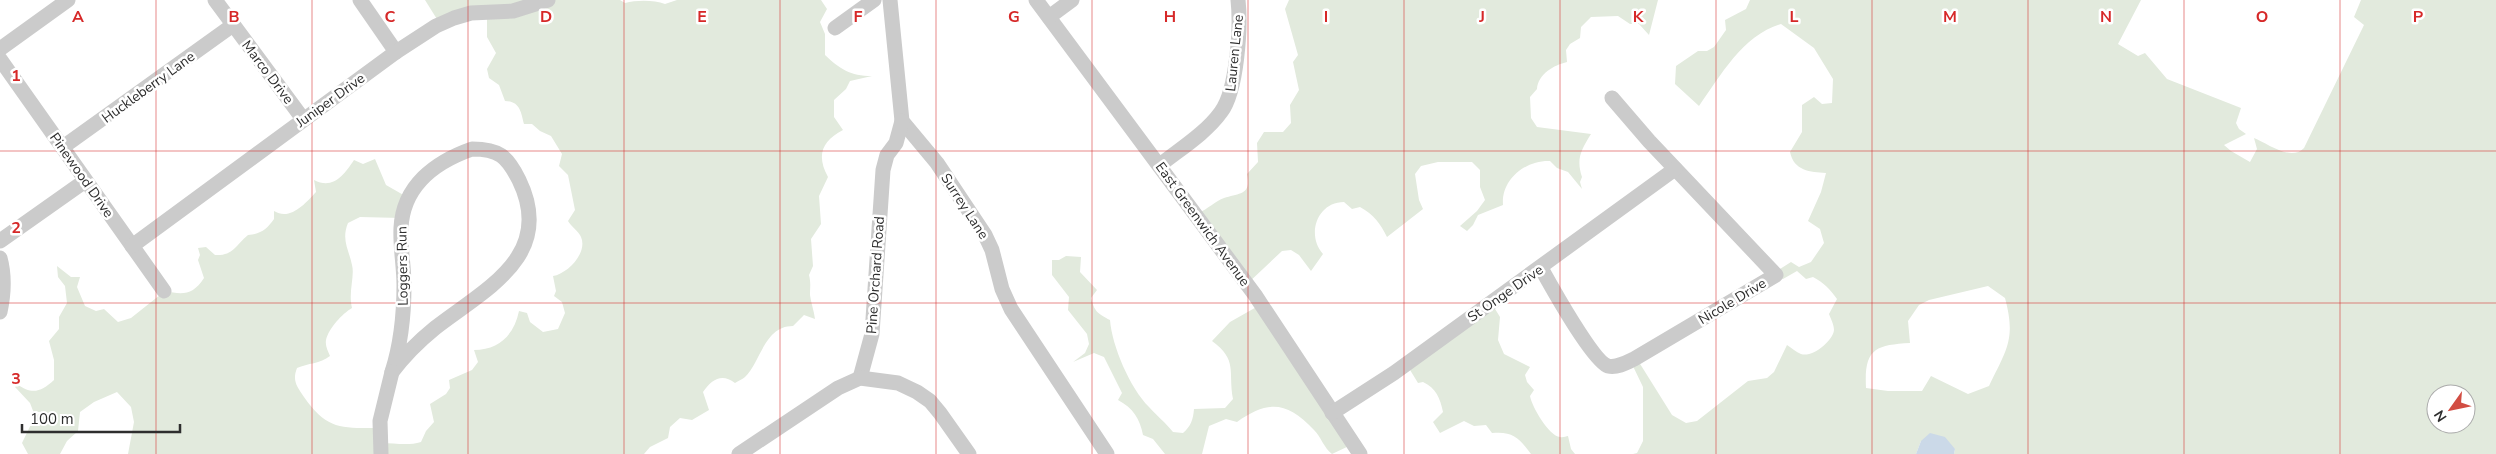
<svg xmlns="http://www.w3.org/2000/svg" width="2496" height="454" font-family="'Nunito Sans',sans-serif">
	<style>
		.green { fill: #e2eadd; fill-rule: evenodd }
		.water { fill: #cbd9e8 }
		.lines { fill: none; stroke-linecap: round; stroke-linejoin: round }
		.minor { stroke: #cbcbcb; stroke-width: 15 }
		.grid { fill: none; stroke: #d62828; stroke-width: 1; stroke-opacity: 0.55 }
		.labels { text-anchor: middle; stroke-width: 5; stroke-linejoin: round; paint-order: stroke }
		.street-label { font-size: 14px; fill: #2e2e2e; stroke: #fff }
		.grid-label { font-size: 16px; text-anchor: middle; font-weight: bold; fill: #d62828; stroke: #fff; stroke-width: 5; stroke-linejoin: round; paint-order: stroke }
	</style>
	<rect width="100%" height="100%" fill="#fff"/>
	<g class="green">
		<path d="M425 0H620L625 3C637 0 654 0 665 4L677 0H821L827 9 820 22 825 34V55C840 69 850 76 872 76L850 81 846 89 834 100V117L843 130C822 141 816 155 828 177L819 196 821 224 811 239 813 266 809 275C811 283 810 287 810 295 811 303 814 311 815 319L804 315 793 326C764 326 761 362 745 377 743 379 738 381 735 383 722 373 712 379 703 392L709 410 692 420 680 418 670 427 668 438 650 447 644 454H128L134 422 131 407 117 392 94 402 80 412 78 431 67 441 60 454H28L22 443 35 416 30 403 15 387 17 384C32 395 41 392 54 380V360L49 341 59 329V317L67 303 65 286 58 277 57 266 71 277H80L77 287 85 306 96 311 104 309 118 322 131 318 165 291C183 295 193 295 204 278L198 260 200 255 198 248 206 247 215 255C233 256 235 246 248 235 261 234 267 229 274 219V211C290 221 305 204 316 192L314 180C333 190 344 175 354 160L363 164 375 159 386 185 407 197 401 218 360 217 348 223C341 240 349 250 352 265 355 276 348 292 352 308 342 314 329 328 326 340 325 346 328 351 330 356 320 364 308 363 297 368 292 381 297 386 304 397 327 430 341 428 379 428L381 443C395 443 408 446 421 442L426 431 434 422 430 404 446 394 450 388 449 380 472 370 478 362 474 350C499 350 514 335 519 311L527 313 530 322 543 332 558 329 565 313 562 302 554 296 556 291 553 276C567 274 588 253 581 237 579 232 571 226 568 221L575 210 568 175 559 166 562 154 551 136 540 131 532 124H524C521 112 520 101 505 101L499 85 489 78 487 69 496 53 487 37V14L440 24Z"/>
		<path d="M1289 0H1658L1649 35 1639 24H1630L1618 16 1591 17 1581 27 1580 38 1570 44 1566 50 1567 62C1554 65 1538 74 1537 89L1530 97 1531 118 1537 127 1591 134C1581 150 1576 159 1582 177L1580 182 1582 189 1568 172 1557 168 1550 161C1526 160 1501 179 1503 205L1478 215 1473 225 1467 231 1460 226 1477 211 1485 200 1480 187V170L1472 162H1438L1421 166 1415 174 1419 200 1423 209 1387 237C1380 223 1374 215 1360 207L1352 209 1344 202C1317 202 1306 235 1323 254L1311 271 1299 255 1291 250 1282 251 1247 284 1199 213C1207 209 1216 201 1224 198 1239 193 1252 195 1247 174L1258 162 1257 143 1264 132H1283L1291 123 1290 105 1299 90 1293 62 1298 55 1285 9Z"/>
		<path d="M1750 0H2141L2118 44 2138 56 2145 53 2167 79 2241 108 2236 123 2239 129 2246 134 2224 145 2231 151 2250 162 2257 149 2254 138C2267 143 2291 162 2304 148L2364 25 2354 17 2361 0H2496V454H1954L1955 449 1921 441 1916 454H1633L1637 453 1643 441V387L1631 362 1637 359 1672 415 1686 423 1697 421 1748 381 1767 378 1774 372 1787 345C1792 348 1796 352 1801 354 1812 358 1833 341 1834 330 1834 325 1831 319 1829 314L1837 299C1830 289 1824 283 1813 277L1806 279 1797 271 1783 279 1775 276V272L1791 262 1799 267 1811 262 1824 243 1820 229 1808 221 1821 192 1826 173C1810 172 1794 171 1790 152L1802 132V105L1814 97 1822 104 1832 103 1833 79 1814 48 1781 24C1743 35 1721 75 1699 106L1675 84 1676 66 1698 51H1707L1714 47 1726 30 1725 20 1746 9ZM1988 286 2005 298C2016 339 2007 349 1989 386L1968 394 1931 376 1922 391H1888L1866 388C1864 349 1875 345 1910 343L1908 321 1919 305 1929 300ZM2436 394H2466V424H2436Z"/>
		<path d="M1066 256 1081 257 1080 272 1097 290 1091 298C1094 311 1098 314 1110 320 1112 346 1130 388 1149 407 1157 416 1165 422 1173 432L1183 433C1191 426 1193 420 1194 409L1225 408 1233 399C1228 371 1238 360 1212 341L1230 322 1260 305 1351 445 1332 454C1324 448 1321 437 1314 430 1287 401 1268 400 1237 422L1226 419 1209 426 1202 454H1165L1153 439 1143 435C1140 419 1133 408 1118 400L1122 393 1104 357 1094 353 1073 362 1085 353 1089 344 1087 334 1068 310 1069 297 1052 275V260H1059Z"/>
		<path d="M1492 304 1500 317 1498 340 1504 354 1530 367 1525 375 1527 382 1534 390 1530 396C1532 407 1549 436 1560 437 1563 438 1566 436 1568 436L1571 449 1575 454H1531C1519 438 1513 431 1492 433L1486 425 1474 426 1464 421 1440 433 1433 422 1443 412C1440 398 1436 388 1423 382L1418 383 1407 365Z"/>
	</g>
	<path class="water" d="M1930 433 1945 437 1955 449 1954 454H1916L1921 441Z"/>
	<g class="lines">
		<g class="minor">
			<path d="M215 0 303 119"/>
			<path d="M360 0 396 52"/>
			<path d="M890 0 902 121 937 163 985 235 992 250 1002 289 1011 309 1107 454"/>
			<path d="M1036 0 1255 295 1360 454"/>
			<path d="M1049 17 1072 0"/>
			<path d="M835 28 874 0"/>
			<path d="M0 49 68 0"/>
			<path d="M0 59 164 291"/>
			<path d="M63 147 233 25"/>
			<path d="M472 149C499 149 507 156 519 180 556 256 485 289 435 328 419 341 404 356 392 372 401 344 404 314 404 285 404 266 400 247 401 228 403 186 435 162 472 149Z"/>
			<path d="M1160 165C1180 149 1206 133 1221 112 1237 91 1241 27 1238 0"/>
			<path d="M0 241 85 181"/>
			<path d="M132 246 396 52 436 26 454 18 471 13 513 11 548 0"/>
			<path d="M0 258C5 276 4 293 0 312"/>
			<path d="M1541 268C1551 286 1593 362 1608 366 1617 368 1626 363 1634 359L1776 275 1649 141 1612 98"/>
			<path d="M860 378 872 334 883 170 887 155 896 143 902 121"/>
			<path d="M1332 413 1394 373 1675 169"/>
			<path d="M381 454 380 421 392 372"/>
			<path d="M739 454 838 388 860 378 898 383 917 392 930 401 940 413 969 454"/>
		</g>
	</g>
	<path class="grid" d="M156 0V454M312 0V454M468 0V454M624 0V454M780 0V454M936 0V454M1092 0V454M1248 0V454M1404 0V454M1560 0V454M1716 0V454M1872 0V454M2028 0V454M2184 0V454M2340 0V454M0 151H2496M0 303H2496"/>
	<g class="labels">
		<g class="street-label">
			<text transform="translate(1234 53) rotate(-84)" y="5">Lauren Lane</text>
			<text transform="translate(268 72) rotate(53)" y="5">Marco Drive</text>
			<text transform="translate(148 87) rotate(-36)" y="5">Huckleberry Lane</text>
			<text transform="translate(330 100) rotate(-36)" y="5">Juniper Drive</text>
			<text transform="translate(82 175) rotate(55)" y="5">Pinewood Drive</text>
			<text transform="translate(965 206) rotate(57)" y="5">Surrey Lane</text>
			<text transform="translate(1203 224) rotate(54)" y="5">East Greenwich Avenue</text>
			<text transform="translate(402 266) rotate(-91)" y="5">Loggers Run</text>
			<text transform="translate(875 275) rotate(-86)" y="5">Pine Orchard Road</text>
			<text transform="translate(1505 293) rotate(-35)" y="5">St Onge Drive</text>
			<text transform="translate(1732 301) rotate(-31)" y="5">Nicole Drive</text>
		</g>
	</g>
	<g class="grid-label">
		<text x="78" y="22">A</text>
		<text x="234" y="22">B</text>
		<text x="390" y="22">C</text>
		<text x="546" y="22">D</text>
		<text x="702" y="22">E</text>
		<text x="858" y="22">F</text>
		<text x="1014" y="22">G</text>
		<text x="1170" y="22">H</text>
		<text x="1326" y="22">I</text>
		<text x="1482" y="22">J</text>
		<text x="1638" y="22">K</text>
		<text x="1794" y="22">L</text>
		<text x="1950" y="22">M</text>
		<text x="2106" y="22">N</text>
		<text x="2262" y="22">O</text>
		<text x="2418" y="22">P</text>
		<text x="16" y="81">1</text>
		<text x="16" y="233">2</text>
		<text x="16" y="384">3</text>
	</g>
	<g transform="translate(2451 409) rotate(237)"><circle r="24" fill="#ffffff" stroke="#ababab"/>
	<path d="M0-4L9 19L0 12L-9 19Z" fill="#d24d43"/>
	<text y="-8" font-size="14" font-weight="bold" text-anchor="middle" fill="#2e2e2e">N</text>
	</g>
	<path d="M22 424v8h158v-8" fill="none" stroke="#2e2e2e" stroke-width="2.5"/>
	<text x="30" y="424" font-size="15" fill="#2e2e2e" stroke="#ffffff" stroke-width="4" paint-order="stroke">100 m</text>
</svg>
